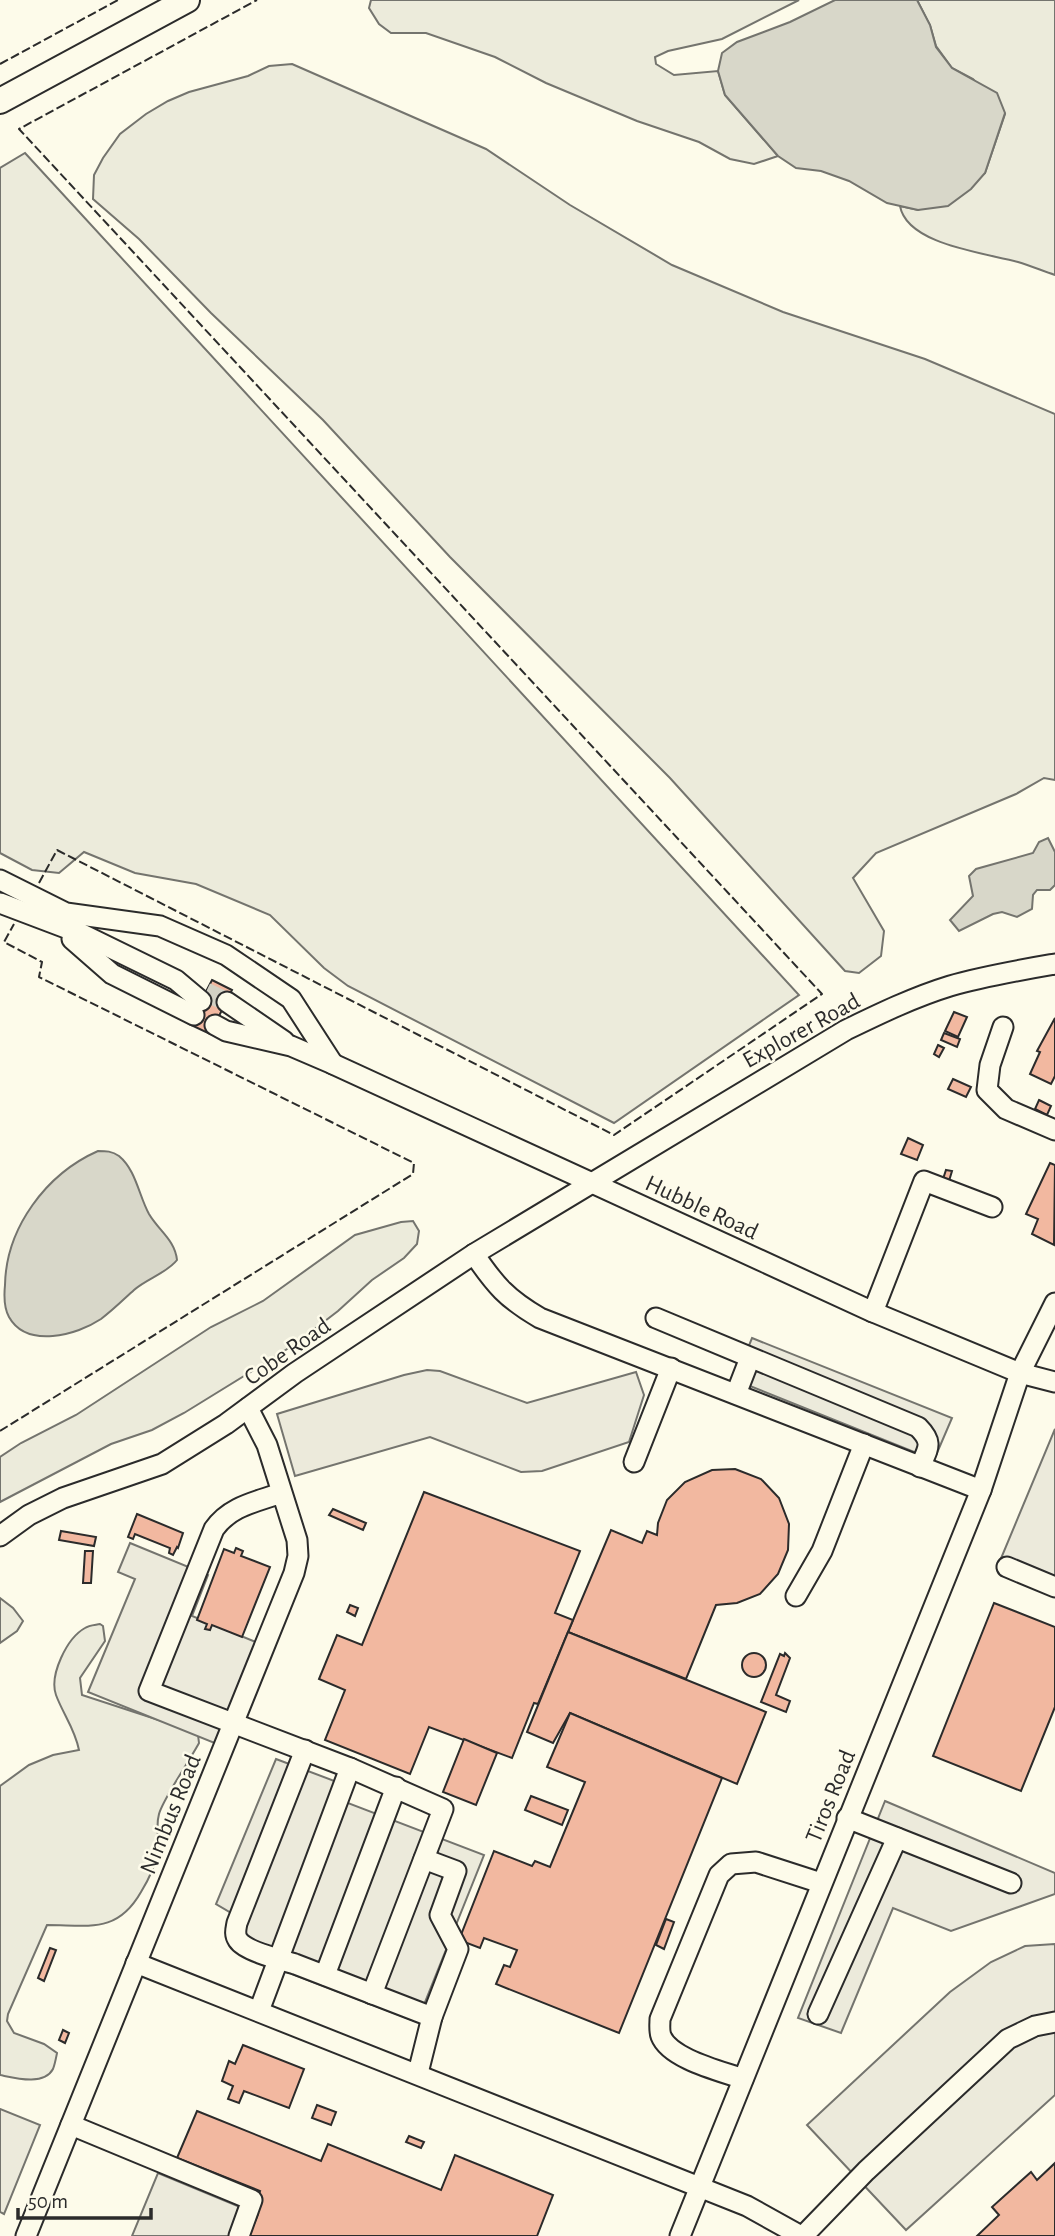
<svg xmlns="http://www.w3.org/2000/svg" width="1055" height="2236" font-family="'Alegreya Sans',sans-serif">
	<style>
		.green { fill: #ecebdb; stroke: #74746e; stroke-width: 2 }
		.parking { fill: #eceadb; stroke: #74746e; stroke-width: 2 }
		.water { fill: #d8d7c9; stroke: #74746e; stroke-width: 2 }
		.building { fill: #f2b8a0; stroke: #2b2b2b; stroke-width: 2 }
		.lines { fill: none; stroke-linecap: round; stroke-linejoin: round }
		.minor-tunnel { stroke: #d3d1c4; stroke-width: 19; stroke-dasharray: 19 10; stroke-linecap: butt }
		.minor-casing { stroke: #2b2b2b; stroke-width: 23 }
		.major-casing { stroke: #2b2b2b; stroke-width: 28 }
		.minor { stroke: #fdfbea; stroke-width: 19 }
		.major { stroke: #fdfbea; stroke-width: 24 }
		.fence { stroke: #2b2b2b; stroke-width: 2; stroke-dasharray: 9 3.5; stroke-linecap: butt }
		.labels { text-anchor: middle; stroke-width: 5; stroke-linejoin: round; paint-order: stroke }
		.street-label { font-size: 24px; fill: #2b2b2b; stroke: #fdfbea }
	</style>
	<rect width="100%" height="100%" fill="#fdfbea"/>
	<g class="green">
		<path d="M371 0H799L722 39 668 51 655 57 656 64 674 75 718 71 725 95 778 156 754 164 730 159 699 142 637 121 546 83 495 57 426 33H391L379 24 369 8Z"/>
		<path d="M917 0H1055V275C1043 271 1031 266 1018 262 986 253 907 245 900 206L918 210 985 173 1005 114 973 79 952 68 936 46 930 25Z"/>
		<path d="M292 64 486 149 570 205 672 265 783 312 925 359 1055 414V780L1044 778 1016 794 876 853 853 878 884 931 881 956 859 973 845 971 670 778 450 557 323 420 211 313 139 239 93 199 94 175 103 158 120 134 146 114 168 101 189 92 248 76 269 66Z"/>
		<path d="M25 153 799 995 614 1123 348 986 324 968 270 915 196 884 135 873 84 852 59 873 32 870 0 853V168Z"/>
		<path d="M413 1221 419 1231 417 1244 404 1258 372 1280 338 1311 295 1344 262 1365 184 1413 152 1430 111 1444 0 1502V1457L21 1443 76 1415 211 1327 263 1301 355 1235 401 1222Z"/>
		<path d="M0 1598 13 1608 23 1621 17 1631 0 1643Z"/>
		<path d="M100 1624 103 1626 105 1641 80 1678 82 1695 177 1726 198 1735 199 1743C190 1760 163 1799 159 1814 155 1828 160 1840 158 1852 155 1866 149 1879 141 1892 117 1934 89 1925 47 1925L8 2014 7 2021 14 2033 44 2044 57 2053C56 2058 55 2064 53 2069 44 2086 15 2078 0 2075V1786L29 1765 53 1755 79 1750C75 1729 63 1714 56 1695 49 1675 67 1638 85 1628 89 1625 95 1625 100 1624Z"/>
	</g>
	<g class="parking">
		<path d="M752 1338 952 1418 934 1460 735 1380Z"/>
		<path d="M427 1370 440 1371 527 1403 636 1372 644 1395 629 1442 542 1471 521 1472 430 1437 295 1476 277 1414 404 1375Z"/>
		<path d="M1055 1429V1592L997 1568Z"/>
		<path d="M130 1543 208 1575 192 1616 258 1643 217 1744 88 1692 135 1579 118 1572Z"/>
		<path d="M276 1759 337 1782 332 1797 484 1855 417 2022 256 1960 227 1938 226 1928 231 1913 216 1904Z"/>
		<path d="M885 1801 1055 1873V1894L951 1931 893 1908 841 2033 798 2018Z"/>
		<path d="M1055 1944V2095L906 2230 807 2125 950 1992 991 1962 1025 1946Z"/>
		<path d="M0 2109 40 2125 4 2214 0 2212Z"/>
		<path d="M158 2173 257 2214 248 2236H132Z"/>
	</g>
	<g class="water">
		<path d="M835 0H917L930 25 936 47 952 68 997 93 1005 113 985 173 971 189 948 206 918 210 887 203 849 181 821 171 796 168 778 156 725 95 718 71 722 53 737 42 790 22Z"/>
		<path d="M1048 838 1055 852V885L1050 890H1037L1033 895 1032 909 1017 917 1002 912 993 914 959 931 950 920 973 896 969 876 976 869 1033 853 1039 842Z"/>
		<path d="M98 1151C106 1151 112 1151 119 1156 136 1170 139 1196 149 1214 159 1231 175 1240 177 1260 167 1273 146 1279 134 1290 123 1300 113 1310 101 1319 77 1335 27 1349 9 1317 4 1308 4 1295 5 1285 6 1228 46 1174 98 1151Z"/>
	</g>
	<g class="building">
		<path d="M212 980 232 990 210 1034 189 1024Z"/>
		<path d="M954 1012 967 1017 958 1037 945 1031Z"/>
		<path d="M1055 1018V1076L1051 1084 1030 1074 1040 1052 1037 1051Z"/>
		<path d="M944 1033 960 1039 957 1047 941 1040Z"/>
		<path d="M938 1045 944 1048 939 1057 934 1054Z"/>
		<path d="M953 1079 971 1087 966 1097 948 1089Z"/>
		<path d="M1039 1100 1051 1106 1047 1115 1035 1109Z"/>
		<path d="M908 1138 923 1145 917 1160 901 1154Z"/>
		<path d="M1050 1163 1055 1165 1054 1245 1032 1234 1038 1219 1026 1214Z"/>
		<path d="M946 1170 952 1171 949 1181 943 1179Z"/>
		<path d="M735 1469 761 1479 779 1498 789 1524 788 1550 778 1574 760 1594 737 1603 716 1605 686 1679 568 1632 611 1530 642 1543 647 1531 657 1535 658 1523 667 1500 685 1482 712 1470Z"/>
		<path d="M424 1492 580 1551 555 1613 573 1620 538 1704 534 1703 512 1758 429 1727 410 1774 325 1740 345 1690 319 1679 337 1635 362 1645Z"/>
		<path d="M333 1509 366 1523 363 1530 329 1515Z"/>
		<path d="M137 1514 183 1533 178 1548 177 1547 173 1555 169 1553 170 1548 135 1534 133 1539 128 1537Z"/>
		<path d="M61 1531 96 1537 94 1546 59 1540Z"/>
		<path d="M236 1548 243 1551 241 1556 270 1567 242 1637 212 1625 210 1630 205 1629 207 1624 197 1620 224 1549 234 1553Z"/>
		<path d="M85 1551H93L91 1583H83Z"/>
		<path d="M994 1603 1055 1627V1707L1021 1791 933 1756Z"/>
		<path d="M350 1605 358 1608 355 1616 347 1612Z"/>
		<path d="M568 1632 766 1712 737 1784 570 1713 553 1743 527 1732Z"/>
		<path d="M785 1653 790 1658 776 1695 790 1701 786 1712 761 1702 780 1654 784 1656Z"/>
		<circle cx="754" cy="1665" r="12"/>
		<path d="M570 1713 722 1778 619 2033 496 1984 504 1965 510 1967 517 1950 484 1938 480 1948 459 1940 494 1851 532 1866 535 1861 550 1867 585 1782 547 1767Z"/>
		<path d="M464 1739 497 1753 476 1805 443 1792Z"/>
		<path d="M531 1796 568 1810 562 1825 525 1810Z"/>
		<path d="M171 1807 177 1809 172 1823 165 1821Z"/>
		<path d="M666 1919 674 1922 664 1949 656 1945Z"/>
		<path d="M50 1948 56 1950 44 1981 38 1978Z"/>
		<path d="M63 2030 69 2033 65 2043 59 2040Z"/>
		<path d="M243 2045 304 2069 289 2108 244 2091 239 2103 228 2099 233 2086 222 2081 229 2061 235 2064Z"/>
		<path d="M317 2105 336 2112 331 2125 312 2118Z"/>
		<path d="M197 2111 321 2161 328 2144 441 2190 455 2155 553 2195 537 2236H249L258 2214 252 2211 260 2191 177 2158Z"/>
		<path d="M409 2136 424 2142 421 2148 406 2142Z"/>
		<path d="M1055 2163V2236H977L999 2215 992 2207 1031 2172 1037 2180Z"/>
	</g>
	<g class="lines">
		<path class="minor-tunnel" d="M206 992 227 1002"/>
		<g class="minor-casing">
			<g id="minor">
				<path d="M0 880 66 913 160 926 226 955 291 999 333 1064"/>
				<path d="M0 903 82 934 176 980 201 1001"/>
				<path d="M72 939 112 974 194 1015"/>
				<path d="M227 1002 284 1041"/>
				<path d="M215 1025 226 1031 291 1046 333 1064 873 1312 1020 1373 1055 1382"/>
				<path d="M1003 1027 990 1065 987 1090 1006 1109 1055 1130"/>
				<path d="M474 1254C495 1285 507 1299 540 1318L981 1490"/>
				<path d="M873 1312 924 1181 992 1207"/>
				<path d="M656 1318 918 1427C934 1443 928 1448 920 1467"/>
				<path d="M736 1394 750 1358"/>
				<path d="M634 1462 671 1368"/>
				<path d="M281 1493C256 1502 230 1506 214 1529L149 1691 350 1768 443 1809 372 1994"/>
				<path d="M0 1536 29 1515 63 1498 162 1464 226 1424 295 1373 474 1254 846 1030C879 1014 914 997 950 986 984 976 1020 970 1055 964"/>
				<path d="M1007 1567 1055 1587"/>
				<path d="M796 1596 822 1551 864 1444"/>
				<path d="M305 1750 237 1923C236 1929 234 1934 238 1940 245 1951 281 1960 295 1964L432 2017"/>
				<path d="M847 1818 1011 1883"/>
				<path d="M136 1963 747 2206 801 2236"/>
				<path d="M325 1975 396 1787"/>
				<path d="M259 2011 350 1768"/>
				<path d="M818 2014 897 1838"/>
				<path d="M418 2073 432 2017 458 1949 440 1915 456 1871 424 1859"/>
				<path d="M743 2079C721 2071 670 2059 661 2036 659 2031 660 2024 660 2019L719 1875 731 1864 756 1862 821 1883"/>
				<path d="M71 2125 252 2200 239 2236"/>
				<path d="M26 2236 294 1573 298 1556 297 1540 267 1445 248 1408"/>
				<path d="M680 2236 981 1490 1020 1373 1055 1303"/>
				<path d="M803 2236 866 2171 1008 2039 1035 2026 1055 2022"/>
			</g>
		</g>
		<g class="major-casing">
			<path id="major" d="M0 101 187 0"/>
		</g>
		<use href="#minor" class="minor"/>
		<use href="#major" class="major"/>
		<g class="fence">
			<path d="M0 64 118 0"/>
			<path d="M39 883 57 850 614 1135 822 994 19 129 257 0"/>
			<path d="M0 1431 413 1174 414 1163 39 977 42 962 4 942 14 924"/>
		</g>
	</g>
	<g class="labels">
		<g class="street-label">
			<text transform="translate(801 1030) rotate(-29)" y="8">Explorer Road</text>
			<text transform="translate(702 1207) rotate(25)" y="8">Hubble Road</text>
			<text transform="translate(287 1351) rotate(-35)" y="8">Cobe Road</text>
			<text transform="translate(830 1796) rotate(-68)" y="8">Tiros Road</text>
			<text transform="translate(170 1814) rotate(-68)" y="8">Nimbus Road</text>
		</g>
	</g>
	<path d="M18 2208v10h133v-10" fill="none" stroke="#2b2b2b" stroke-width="3.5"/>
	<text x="28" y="2208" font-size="21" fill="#2b2b2b" stroke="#fdfbea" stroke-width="5" paint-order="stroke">50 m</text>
</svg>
